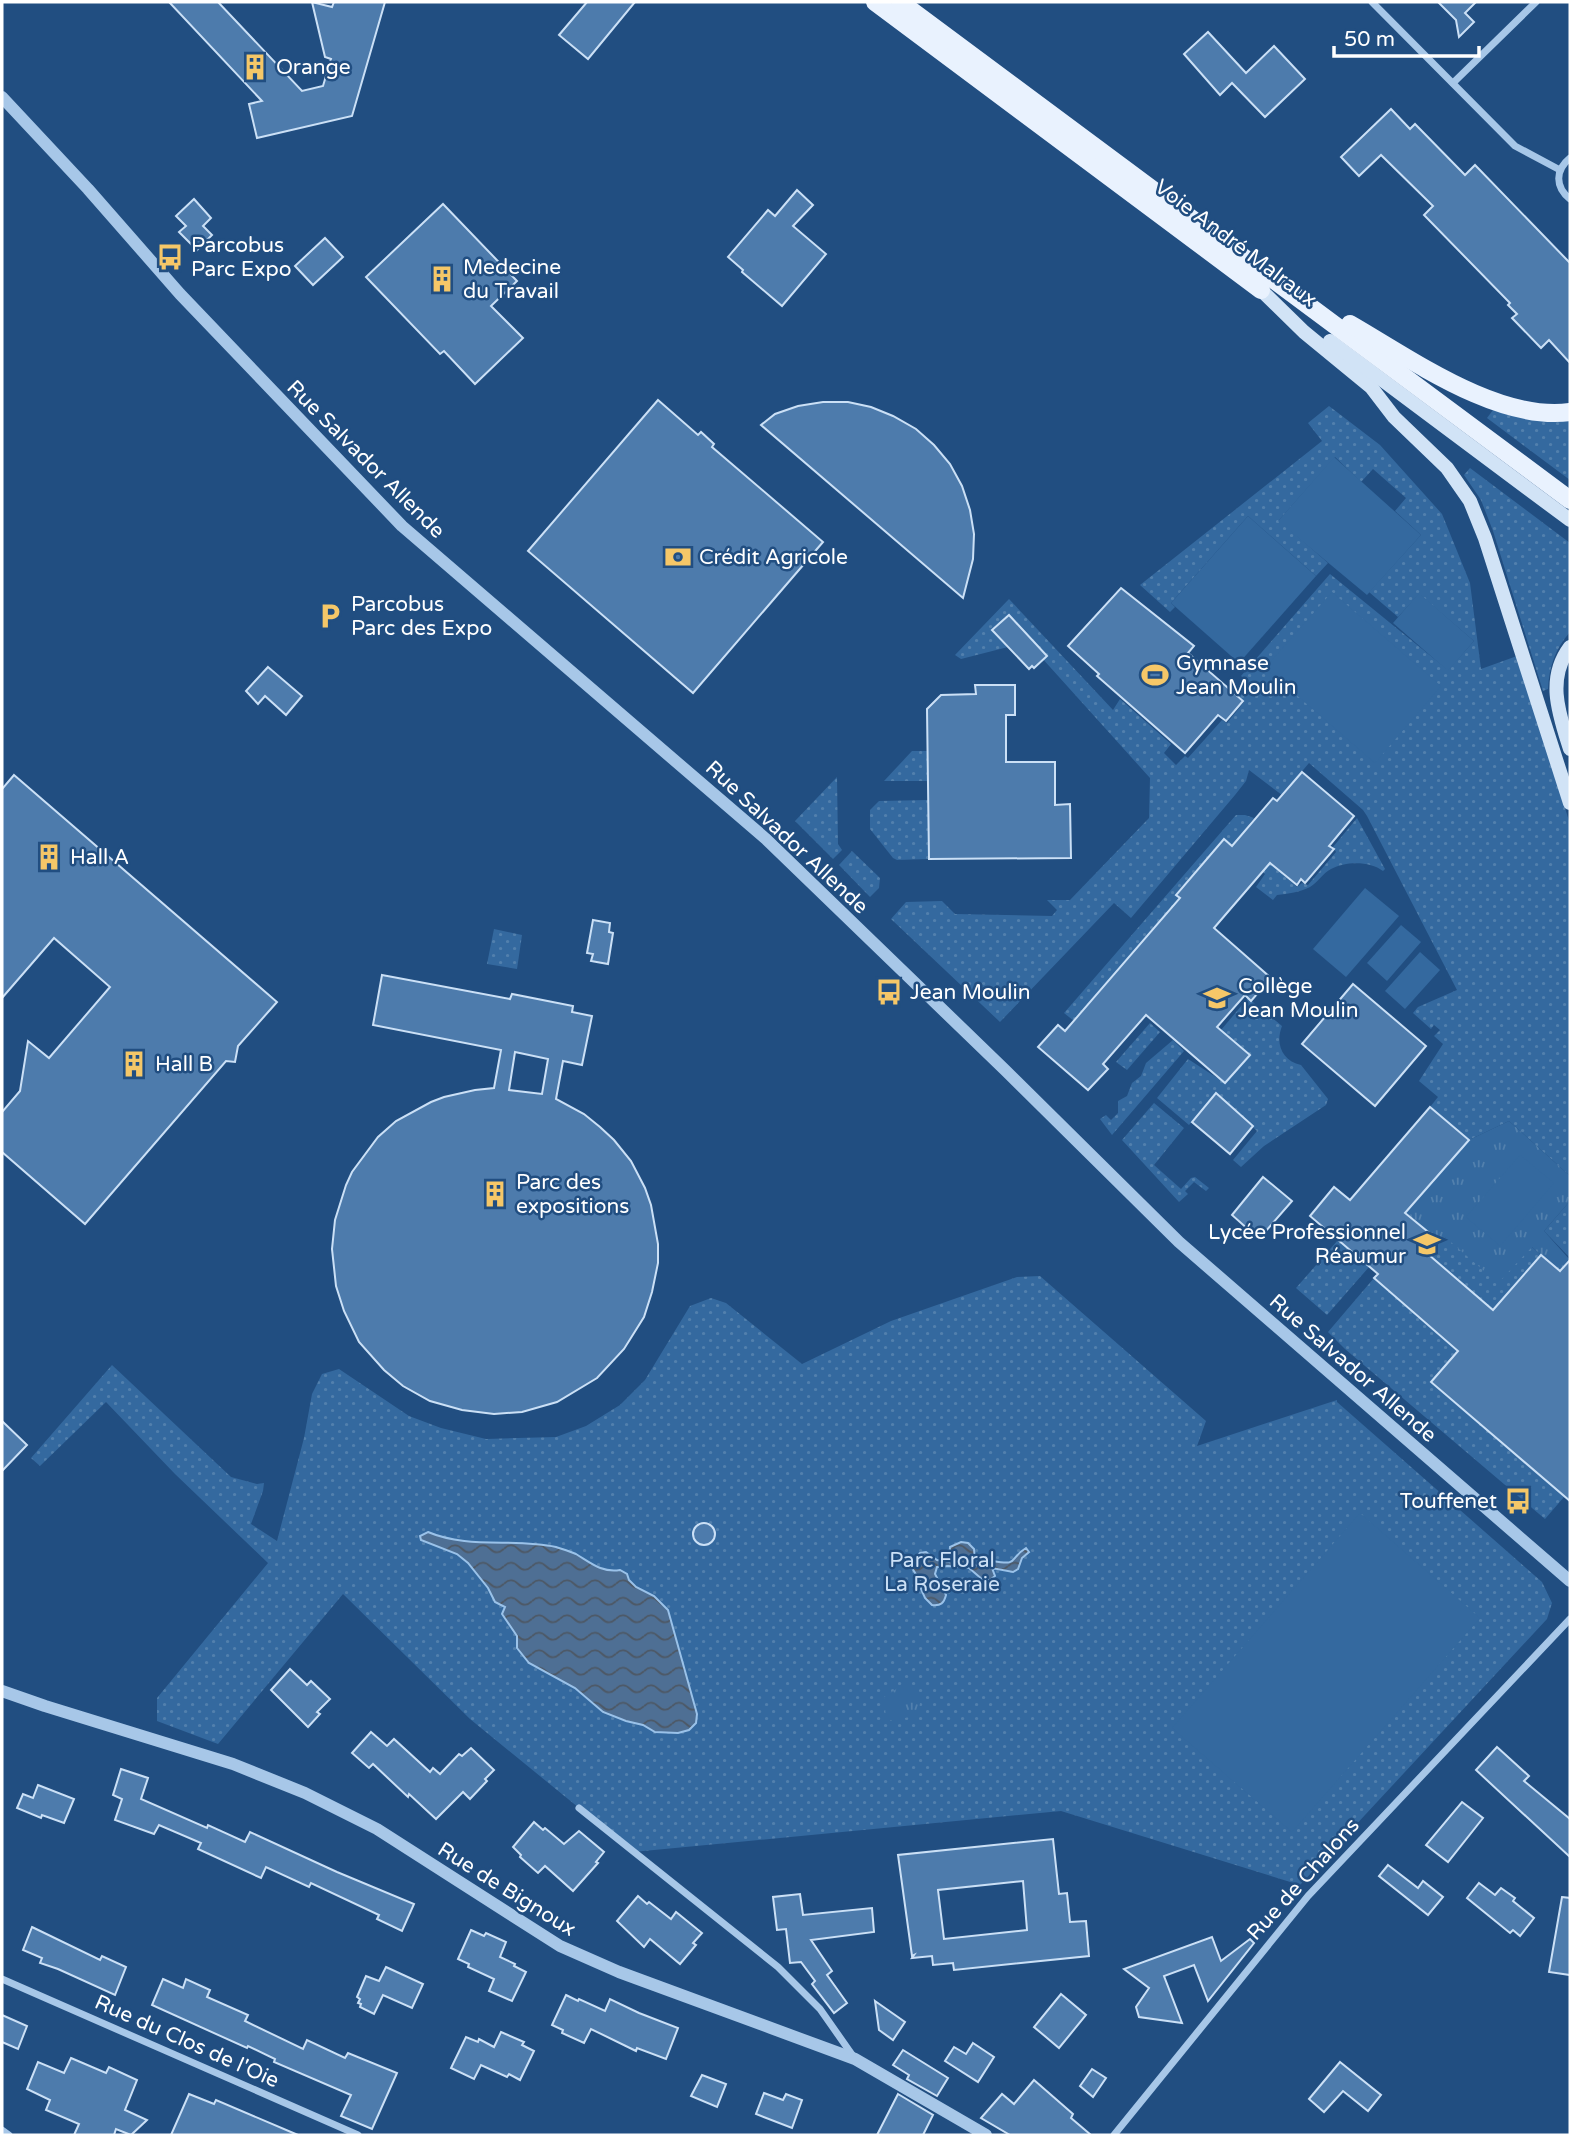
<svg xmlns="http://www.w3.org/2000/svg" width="1572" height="2137" font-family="'Varela Round',sans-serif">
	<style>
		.grass { fill: url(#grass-dots) }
		.park { fill: url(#park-tufts) }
		.pitch { fill: #34699f }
		.water { fill: url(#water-waves); stroke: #9ac2e9; stroke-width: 2 }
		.building { fill: #4d7bac; stroke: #cbe0f6; stroke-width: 2; fill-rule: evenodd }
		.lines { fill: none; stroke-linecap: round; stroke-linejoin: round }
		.minor { stroke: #a7c7e8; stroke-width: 7 }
		.tertiary { stroke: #a7c7e8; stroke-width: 12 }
		.secondary { stroke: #d1e3f6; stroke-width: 14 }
		.primary { stroke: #e9f2fe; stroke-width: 18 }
		.labels { text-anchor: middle; stroke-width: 5; stroke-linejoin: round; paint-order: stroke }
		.poi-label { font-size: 21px; fill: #fff; stroke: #214e81; text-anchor: start }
		.street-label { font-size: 21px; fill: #fff; stroke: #214e81 }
		.park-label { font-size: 21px; fill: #cbe0f6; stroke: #214e81 }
	</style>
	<defs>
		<pattern id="grass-dots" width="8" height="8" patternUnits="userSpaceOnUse" patternTransform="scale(1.75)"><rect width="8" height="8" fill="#34699f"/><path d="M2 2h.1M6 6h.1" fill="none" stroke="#5280ad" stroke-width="1.8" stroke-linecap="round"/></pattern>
		<pattern id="park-tufts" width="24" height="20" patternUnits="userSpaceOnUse" patternTransform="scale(1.75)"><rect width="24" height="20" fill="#34699f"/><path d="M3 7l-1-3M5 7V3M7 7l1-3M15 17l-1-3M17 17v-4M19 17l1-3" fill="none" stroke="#5280ad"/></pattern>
		<pattern id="water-waves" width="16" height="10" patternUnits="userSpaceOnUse" patternTransform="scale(1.75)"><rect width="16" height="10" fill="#4e6f94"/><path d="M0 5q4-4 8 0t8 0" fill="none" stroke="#4d5865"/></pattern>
	</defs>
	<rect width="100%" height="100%" fill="#214e81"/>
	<g class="grass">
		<path d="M1329 406 1380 445 1442 514 1470 583 1481 669 1517 656 1570 824V1176L1509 1121 1469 1140 1430 1107 1438 1097 1419 1081 1443 1044 1434 1036 1440 1030 1434 1025 1431 1029 1413 1013 1418 1007 1457 990 1367 816 1363 810 1309 763 1282 795 1249 770 1246 781 1235 795 1131 918 1114 903 1000 1022 891 919 906 902 942 901 955 914 1052 916 1057 910 1047 900H1070L1149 818 1150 778 1041 657 1009 615 993 630 1008 647 961 659 955 655 1009 599 1113 710 1120 699 1171 744 1164 753 1176 765 1185 756 1188 758 1222 720 1227 723 1244 702 1235 692 1246 680 1241 676 1330 574 1448 670 1474 641 1419 594 1398 617 1369 592 1421 535 1395 511 1406 498 1373 469 1361 482 1335 457 1279 520 1328 563 1316 576 1248 516 1171 603 1175 607 1170 612 1140 585 1322 441 1308 423Z"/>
		<path d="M1493 410 1537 420 1570 421V480L1487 418Z"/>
		<path d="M1470 468 1570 543V632C1555 649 1549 667 1548 689L1543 691 1493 531 1481 500 1464 475Z"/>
		<path d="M912 751H927L928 781H884Z"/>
		<path d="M837 777 838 844 842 850 833 859 795 821Z"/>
		<path d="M928 800 929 859 897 860 893 858 870 829V810L879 801Z"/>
		<path d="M1236 815H1245L1254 818 1244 831 1286 868 1282 874 1297 887 1302 883 1308 885 1336 852 1333 847 1357 818 1385 869 1383 871C1370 861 1346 861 1331 869 1323 873 1318 882 1310 887 1300 892 1288 894 1277 895L1273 900 1256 887 1265 874 1224 839 1176 894 1180 898 1074 1021 1064 1013Z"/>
		<path d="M852 851 880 878 879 888 870 897 839 865Z"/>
		<path d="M494 929 522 935 517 969 487 964Z"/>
		<path d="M1248 998 1282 1026C1275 1044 1282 1061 1301 1065L1328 1099 1326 1105 1264 1146 1241 1167 1233 1160 1257 1131 1216 1094 1189 1125 1157 1098 1188 1059 1225 1083 1249 1055 1221 1030Z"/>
		<path d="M1150 1023 1160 1032 1127 1070 1116 1062Z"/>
		<path d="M1173 1040 1184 1051 1112 1135 1100 1119 1106 1115 1111 1120 1118 1113V1101L1127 1096 1132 1083 1141 1076 1146 1063Z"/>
		<path d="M1154 1103 1184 1128 1154 1165 1181 1189 1191 1178 1195 1177 1209 1188 1206 1191 1194 1182 1185 1191 1188 1194 1179 1202 1122 1140Z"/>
		<path d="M1570 1201V1258L1544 1231Z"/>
		<path d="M1444 1237 1532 1247 1541 1255 1493 1310 1429 1255Z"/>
		<path d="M1338 1240 1369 1267 1327 1315 1296 1288Z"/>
		<path d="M1040 1276 1206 1421 1197 1446 1337 1400V1402L1542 1582 1552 1603 1547 1619 1300 1885 1061 1811 633 1852 470 1719 343 1594 218 1744 157 1721V1698L268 1563 175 1474 106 1402 40 1466 31 1458 112 1365 231 1477 257 1484 264 1483 263 1491 251 1524 277 1541 304 1438 312 1394 322 1374 339 1369 409 1416 441 1428 486 1439 556 1437 586 1426 620 1405 645 1380 690 1306 711 1298 726 1303 802 1364 891 1321 1017 1277Z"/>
		<path d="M1374 1278 1458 1351 1431 1382 1559 1491 1570 1477V1490L1545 1519 1345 1349 1328 1332Z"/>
	</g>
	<g class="park">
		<path d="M1509 1121 1570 1176V1201L1544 1231 1570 1260 1560 1271 1532 1247 1498 1283 1445 1237 1429 1255 1422 1249 1432 1236 1406 1213 1469 1140Z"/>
		<path d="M901 1686 916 1687 921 1697 918 1715 891 1721 886 1718 884 1697Z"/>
	</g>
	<g class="pitch">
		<path d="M1334 457 1421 535 1367 595 1278 521Z"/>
		<path d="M1248 516 1316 576 1239 663 1171 603Z"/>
		<path d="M1332 592 1441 686 1375 763 1265 668Z"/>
		<path d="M1419 593 1474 641 1448 671 1393 623Z"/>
		<path d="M1365 888 1399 916 1346 977 1313 949Z"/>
		<path d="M1401 925 1421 942 1387 981 1367 963Z"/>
		<path d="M1420 952 1440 970 1405 1009 1385 991Z"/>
		<path d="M1520 1155 1554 1183 1500 1246 1466 1217Z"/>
		<path d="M1360 1513 1480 1618 1292 1832 1172 1728Z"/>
	</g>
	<g class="water">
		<path d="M428 1532C468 1549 514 1538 556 1547 562 1549 570 1551 576 1554 591 1563 602 1573 620 1570L627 1574 629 1580 636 1587 654 1596 668 1610 697 1714 696 1723 689 1730 678 1733 655 1732 643 1725 626 1721 603 1712 575 1688 529 1663 517 1648V1636L502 1614 505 1607 495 1602 488 1588 468 1563 457 1554 421 1540 420 1536Z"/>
		<path d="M961 1542 968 1543 974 1549 975 1560 972 1563C982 1569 984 1566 993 1561 1020 1566 1008 1559 1026 1548L1029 1552 1022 1558 1018 1569 1013 1572 992 1568 995 1576 990 1580H983L969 1568 948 1566 937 1567 935 1574 946 1595C944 1603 941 1606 932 1605L925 1598 921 1589 922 1584 912 1568 913 1560 920 1553 926 1552 937 1560 949 1562 950 1547Z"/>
	</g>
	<g class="building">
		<path d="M169 2H218L302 91 323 86 331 59 325 57 312 2 332 7 334 2H385L352 116 257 138 249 104 262 101Z"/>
		<path d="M587 2H635L588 59 559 35Z"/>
		<path d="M1438 2H1476L1465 13 1474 22 1459 37 1456 20Z"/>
		<path d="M1208 32 1246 73 1274 46 1305 79 1265 117 1232 83 1220 95 1184 54Z"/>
		<path d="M1391 109 1410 129 1415 124 1465 175 1475 165 1570 263V363L1549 340 1541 348 1512 318 1517 314 1508 305 1510 303 1424 215 1433 206 1381 155 1359 176 1341 157Z"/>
		<path d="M797 190 813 205 793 226 826 254 782 306 742 272 743 270 728 257 768 210 775 216Z"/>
		<path d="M194 199 211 218 203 226 212 235 197 250 179 232 186 226 176 216Z"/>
		<path d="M443 204 517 281 491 306 523 338 475 384 444 351 440 354 366 277Z"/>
		<path d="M325 238 343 257 313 285 295 266Z"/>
		<path d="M658 400 698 435 701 432 714 444 712 447 823 542 693 693 528 551Z"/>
		<path d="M823 402H848L871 407 893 416 916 429 934 445 950 464 962 486 970 510 974 534 973 559 963 598 761 425 775 414 798 406Z"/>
		<path d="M1121 588 1194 646 1188 653 1243 701 1226 721 1218 715 1185 753 1097 676 1099 674 1068 646Z"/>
		<path d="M1009 615 1047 656 1034 668 1032 666 1029 669 992 630Z"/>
		<path d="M268 667 302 696 286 715 265 696 258 704 246 691Z"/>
		<path d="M975 685H1015V715H1006V762H1055V805L1070 804 1071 858 929 859 927 709 941 695 976 694Z"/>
		<path d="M1302 772 1354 816 1329 846 1334 849 1305 883 1301 879 1297 885 1270 863 1214 928 1271 978 1251 1001 1245 995 1217 1027 1250 1055 1225 1083 1146 1015 1103 1064 1108 1069 1088 1090 1038 1047 1058 1025 1065 1031 1180 898 1176 895 1224 839 1232 846 1273 798 1277 801Z"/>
		<path d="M14 775 277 1002 238 1046 235 1062 226 1061 85 1224 2 1152V1112L20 1091 28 1041 49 1058 110 987 54 938 2 998V789Z"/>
		<path d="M593 920 610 923 609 932 613 933 608 964 591 961 593 954 587 953Z"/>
		<path d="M382 975 510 999 512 994 573 1006 572 1012 592 1016 582 1065 563 1061 556 1099 584 1114 600 1127 614 1140 631 1161 645 1188 651 1205 658 1244V1263L652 1292 644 1317 624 1349 597 1378 557 1402 522 1412 494 1414 462 1410 430 1401 403 1386 384 1370 359 1342 344 1311 336 1286 332 1249 335 1220 346 1185 352 1172 378 1137 396 1121 431 1102 444 1097 475 1090 494 1088 501 1050 373 1025ZM515 1052 548 1059 542 1094 509 1090Z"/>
		<path d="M1353 984 1426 1046 1375 1106 1302 1044Z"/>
		<path d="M1216 1093 1253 1126 1230 1154 1192 1122Z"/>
		<path d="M1430 1107 1469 1140 1405 1213 1433 1236 1422 1249 1493 1310 1541 1255 1560 1271 1570 1260V1501L1431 1382 1458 1351 1374 1278 1378 1274 1310 1216 1334 1187 1350 1200Z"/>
		<path d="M1263 1177 1292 1201 1259 1239 1232 1215Z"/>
		<path d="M2 1421 27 1445 2 1471Z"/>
		<circle cx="704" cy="1534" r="11"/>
		<path d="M290 1669 307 1685 311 1681 330 1699 317 1712 320 1714 308 1727 271 1690Z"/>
		<path d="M371 1732 387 1746 394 1739 430 1772 433 1768 440 1774 459 1754 462 1756 471 1748 494 1770 485 1779 487 1781 470 1799 463 1792 436 1819 409 1794 408 1797 373 1764 369 1768 352 1753Z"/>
		<path d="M1497 1747 1529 1776 1524 1781 1570 1819V1857L1476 1770Z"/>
		<path d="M121 1769 148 1778 141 1799 207 1828 208 1825 245 1842 250 1832 337 1872 414 1904 402 1931 377 1919 379 1915 311 1883 309 1887 266 1867 261 1878 198 1849 201 1843 159 1825 154 1834 115 1820 122 1799 113 1795Z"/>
		<path d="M38 1785 74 1799 64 1823 42 1815 41 1818 17 1808 23 1794 33 1798Z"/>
		<path d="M1462 1802 1483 1818 1448 1862 1426 1845Z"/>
		<path d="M534 1822 543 1830 545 1828 564 1844 579 1831 604 1852 596 1862 598 1863 573 1891 545 1866 538 1873 520 1857 521 1855 513 1847Z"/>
		<path d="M1053 1839 1059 1894 1067 1893 1070 1922 1086 1921 1089 1956 954 1970 953 1963 933 1965 932 1956 912 1958 914 1955 912 1956 898 1855ZM1023 1881 1027 1930 944 1939 938 1890Z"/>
		<path d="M1388 1865 1418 1888 1423 1881 1443 1897 1428 1915 1379 1876Z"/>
		<path d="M1479 1883 1495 1895 1501 1888 1515 1898 1513 1901 1534 1918 1520 1936 1513 1930 1510 1933 1467 1898Z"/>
		<path d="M800 1894 803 1915 872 1908 874 1932 811 1940 832 1971 827 1975 847 2003 834 2013 812 1984 815 1981 801 1962 790 1963 786 1929 777 1930 773 1897Z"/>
		<path d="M638 1896 647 1904 649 1902 671 1919 676 1912 702 1933 693 1943 696 1945 680 1964 650 1939 644 1947 617 1921Z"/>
		<path d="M1562 1897 1570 1898V1975L1549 1972Z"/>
		<path d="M32 1927 100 1960 102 1956 126 1967 115 1995 58 1969 40 1963 42 1958 23 1950Z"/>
		<path d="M471 1930 484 1936 486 1933 506 1942 500 1957 515 1964 514 1966 526 1972 512 2001 489 1991 494 1979 468 1967 469 1964 458 1959Z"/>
		<path d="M1212 1937 1221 1961 1250 1939 1254 1943 1208 2001 1194 1965 1164 1976 1182 2023 1139 2017 1136 2007 1149 1988 1124 1969Z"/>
		<path d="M386 1967 423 1984 412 2008 383 1995 374 2014 360 2007 361 2004 358 2003 360 1999 357 1997 366 1976 379 1981Z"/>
		<path d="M163 1979 183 1988 186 1979 210 1990 207 1997 248 2015 245 2021 303 2049 307 2040 345 2058 348 2053 397 2073 372 2129 341 2116 351 2095 274 2062 275 2059 248 2046 247 2048 152 2005Z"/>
		<path d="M1061 1994 1086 2015 1059 2048 1034 2027Z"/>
		<path d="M566 1995 578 2001 579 1999 605 2011 610 1999 639 2013 678 2028 666 2059 637 2048 636 2051 591 2029 584 2043 562 2033 563 2030 552 2025Z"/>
		<path d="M875 2001 905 2022 893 2040 879 2030Z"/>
		<path d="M2 2015 27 2026 18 2049 2 2042Z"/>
		<path d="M501 2032 524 2042 522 2045 534 2051 520 2080 509 2074 507 2077 481 2065 474 2079 451 2068 466 2037 478 2042 479 2039 494 2047Z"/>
		<path d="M973 2043 994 2057 978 2082 945 2061 954 2047 966 2054Z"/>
		<path d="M903 2050 948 2078 937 2096 907 2079 909 2075 893 2065Z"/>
		<path d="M71 2058 106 2073 109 2067 137 2080 125 2110 147 2120 131 2135 116 2129 114 2135H74L79 2124 46 2110 50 2100 27 2089 38 2062 64 2073Z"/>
		<path d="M1340 2062 1381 2095 1368 2111 1343 2091 1324 2112 1309 2099Z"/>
		<path d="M1092 2069 1106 2078 1093 2097 1080 2086Z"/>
		<path d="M702 2075 726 2084 717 2107 691 2096Z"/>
		<path d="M1034 2080 1073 2114 1071 2118 1091 2135H1010L981 2118 1002 2094 1014 2104Z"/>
		<path d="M764 2093 783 2100 786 2094 802 2100 792 2128 756 2114Z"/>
		<path d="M189 2094 214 2104 216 2100 298 2135H171Z"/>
		<path d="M898 2094 933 2115 923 2135H877Z"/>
	</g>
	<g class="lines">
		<g class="minor">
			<path d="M1372 2 1515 146 1560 170"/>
			<path d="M1453 83 1536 2"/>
			<path d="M1570 158C1555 170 1555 187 1570 199"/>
			<path d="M579 1808 778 1967 820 2009 853 2056"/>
			<path d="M2 1979 358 2135"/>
			<path d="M2 2130 9 2135"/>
			<path d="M1114 2135 1308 1896 1570 1619"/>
		</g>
		<g class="tertiary">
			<path d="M2 97 88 189 180 294 402 526 766 839 1005 1070 1179 1242 1570 1581"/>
			<path d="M2 1691 45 1706 233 1764 305 1793 377 1829 560 1946 619 1972 855 2059 986 2135"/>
		</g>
		<g class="secondary">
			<path d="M1261 290 1304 332 1371 387 1394 417 1447 468 1470 501 1485 538 1570 803"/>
			<path d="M1330 341 1570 520"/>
			<path d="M1570 647C1546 679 1559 714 1570 749"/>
		</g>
		<g class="primary">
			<path d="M875 2 1261 290"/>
			<path d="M900 2 1570 500"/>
			<path d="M1350 324C1411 359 1498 422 1570 412"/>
		</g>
	</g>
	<defs>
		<g id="building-bare" transform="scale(2.1)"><path d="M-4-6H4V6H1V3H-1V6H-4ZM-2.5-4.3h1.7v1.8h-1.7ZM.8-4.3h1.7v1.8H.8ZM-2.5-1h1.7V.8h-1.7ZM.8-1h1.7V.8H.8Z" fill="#f5c768" stroke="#214e81" stroke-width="2.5" paint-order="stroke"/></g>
		<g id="bus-bare" transform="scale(2.1)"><path d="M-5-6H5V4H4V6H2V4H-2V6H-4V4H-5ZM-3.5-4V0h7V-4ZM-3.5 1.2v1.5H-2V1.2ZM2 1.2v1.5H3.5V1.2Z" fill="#f5c768" stroke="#214e81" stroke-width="2.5" paint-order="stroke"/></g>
		<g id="bank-bare" transform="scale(2.1)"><path d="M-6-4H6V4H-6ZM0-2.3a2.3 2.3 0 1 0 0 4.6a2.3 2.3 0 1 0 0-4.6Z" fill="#f5c768" stroke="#214e81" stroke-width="2.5" paint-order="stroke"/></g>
		<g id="parking-bare" transform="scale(2.1)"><path d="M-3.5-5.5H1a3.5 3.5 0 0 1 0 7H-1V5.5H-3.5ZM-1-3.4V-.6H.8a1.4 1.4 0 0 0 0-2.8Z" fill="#f5c768" stroke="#214e81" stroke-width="2.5" paint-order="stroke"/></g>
		<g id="stadium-bare" transform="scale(2.1)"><path d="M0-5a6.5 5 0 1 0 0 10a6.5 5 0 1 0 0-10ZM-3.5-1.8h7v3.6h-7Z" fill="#f5c768" stroke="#214e81" stroke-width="2.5" paint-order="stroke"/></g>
		<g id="school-bare" transform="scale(2.1)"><path d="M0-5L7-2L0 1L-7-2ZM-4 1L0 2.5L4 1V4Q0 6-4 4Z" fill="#f5c768" stroke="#214e81" stroke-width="2.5" paint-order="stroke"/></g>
	</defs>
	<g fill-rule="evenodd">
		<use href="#building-bare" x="255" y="67"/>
		<use href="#bus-bare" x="170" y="257"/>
		<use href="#building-bare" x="442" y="279"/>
		<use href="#bank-bare" x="678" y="557"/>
		<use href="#parking-bare" x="330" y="616"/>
		<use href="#stadium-bare" x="1155" y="675"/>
		<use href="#building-bare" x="49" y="857"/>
		<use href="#bus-bare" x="889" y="992"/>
		<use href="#school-bare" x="1217" y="998"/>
		<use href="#building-bare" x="134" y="1064"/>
		<use href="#building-bare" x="495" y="1194"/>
		<use href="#school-bare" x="1427" y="1244"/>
		<use href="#bus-bare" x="1518" y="1501"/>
	</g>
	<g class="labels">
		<g class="poi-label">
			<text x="276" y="74">Orange</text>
			<text x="191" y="252">Parcobus<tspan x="191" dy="24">Parc Expo</tspan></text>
			<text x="463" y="274">Medecine<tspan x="463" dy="24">du Travail</tspan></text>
			<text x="699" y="564">Crédit Agricole</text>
			<text x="351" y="611">Parcobus<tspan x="351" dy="24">Parc des Expo</tspan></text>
			<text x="1176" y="670">Gymnase<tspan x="1176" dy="24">Jean Moulin</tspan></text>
			<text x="70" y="864">Hall A</text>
			<text x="1238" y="993">Collège<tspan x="1238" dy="24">Jean Moulin</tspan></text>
			<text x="910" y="999">Jean Moulin</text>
			<text x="155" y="1071">Hall B</text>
			<text x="516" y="1189">Parc des<tspan x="516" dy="24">expositions</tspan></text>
			<text x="1406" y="1239" text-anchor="end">Lycée Professionnel<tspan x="1406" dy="24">Réaumur</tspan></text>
			<text x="1497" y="1508" text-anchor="end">Touffenet</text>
		</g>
		<g class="street-label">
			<text transform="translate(1236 243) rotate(37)" y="7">Voie André Malraux</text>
			<text transform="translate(366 459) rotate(45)" y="7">Rue Salvador Allende</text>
			<text transform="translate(787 837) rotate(43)" y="7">Rue Salvador Allende</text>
			<text transform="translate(1353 1368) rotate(41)" y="7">Rue Salvador Allende</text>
			<text transform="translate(1303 1879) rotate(-48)" y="7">Rue de Chalons</text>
			<text transform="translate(507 1889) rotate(32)" y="7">Rue de Bignoux</text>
			<text transform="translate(187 2041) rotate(24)" y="7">Rue du Clos de l'Oie</text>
		</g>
		<g class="park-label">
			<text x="942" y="1567">Parc Floral<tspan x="942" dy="24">La Roseraie</tspan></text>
		</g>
	</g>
	<rect width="1572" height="2137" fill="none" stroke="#ffffff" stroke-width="7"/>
	<path d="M1334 46v10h145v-10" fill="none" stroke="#ffffff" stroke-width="3.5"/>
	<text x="1344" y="46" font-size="21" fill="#ffffff" stroke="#214e81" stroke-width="5" paint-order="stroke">50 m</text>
</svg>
